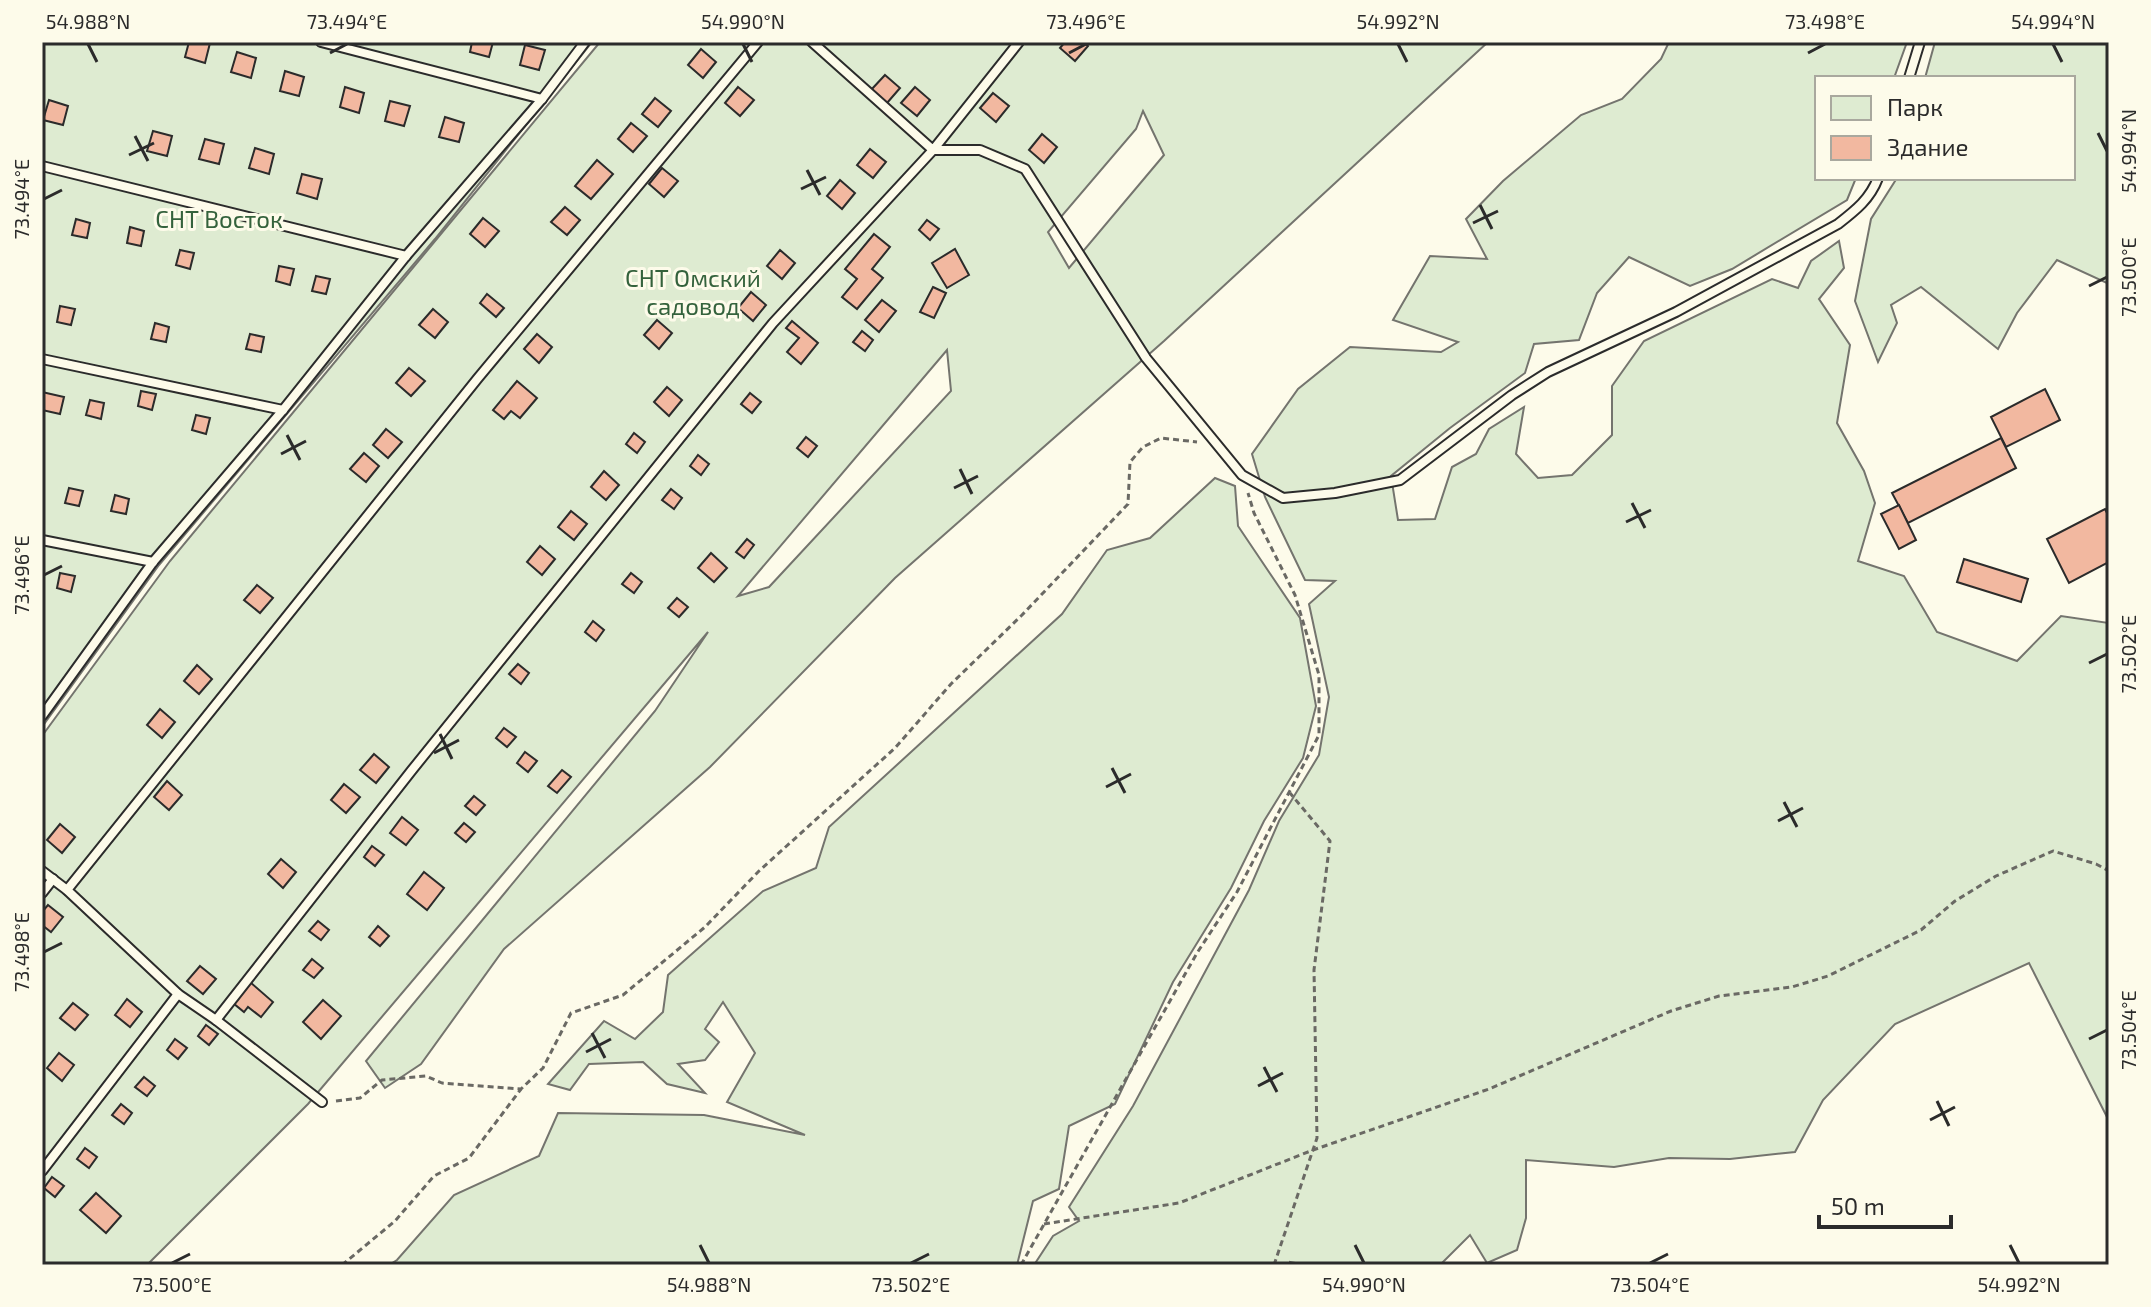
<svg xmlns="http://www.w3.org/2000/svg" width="2151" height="1307" font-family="'Exo 2',sans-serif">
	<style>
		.green { fill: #deebd1; stroke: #74746e; stroke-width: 2; fill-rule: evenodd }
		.building { fill: #f2b8a0; stroke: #2b2b2b; stroke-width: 2 }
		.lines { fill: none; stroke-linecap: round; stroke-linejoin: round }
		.lane-casing { stroke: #2b2b2b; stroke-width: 12 }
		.path { stroke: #6a6964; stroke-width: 3; stroke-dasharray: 6 4; stroke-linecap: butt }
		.lane { stroke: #fdfbea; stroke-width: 8 }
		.ticks { fill: none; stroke: #2b2b2b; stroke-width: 3 }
		.labels { text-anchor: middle; stroke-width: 6; stroke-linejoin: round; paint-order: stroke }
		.park-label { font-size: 24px; fill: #34623c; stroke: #fdfbea }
		.neatline { fill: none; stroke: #2b2b2b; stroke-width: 3 }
		.ticks-label { font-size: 20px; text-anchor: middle; fill: #2b2b2b }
	</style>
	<rect width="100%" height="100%" fill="#fdfbea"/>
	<g class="green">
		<path d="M42 42H592L435 239 159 565 42 727Z"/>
		<path d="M600 42H1488L1164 341 895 578 710 767 504 949 421 1064 385 1088 366 1061 655 711 708 632 308 1104 147 1265H42V736L170 561ZM1143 111 1164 155 1069 268 1048 232 1136 129ZM947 350 951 391 769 587 738 596Z"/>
		<path d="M1669 42H1907L1894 78H1817V178H1856L1847 200 1732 269 1690 286 1629 257 1597 293 1579 340 1534 344 1525 373 1450 428 1391 476 1398 520 1435 519 1452 467 1476 454 1489 429 1524 407 1516 454 1538 478 1572 475 1612 435V386L1644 341 1772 279 1798 288 1811 261 1839 241 1844 268 1819 299 1850 345 1837 423 1864 471 1875 503 1858 561 1904 576 1937 632 2017 661 2061 616 2109 623V1121L2029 963 1895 1024 1823 1100 1795 1152 1730 1159 1669 1158 1614 1167 1526 1160V1218L1517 1250 1487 1263 1470 1235 1440 1265H1306L1290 1262V1265H1034L1053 1236 1079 1221 1069 1207 1133 1106 1249 890 1279 821 1319 755 1329 697 1309 604 1335 581 1305 580 1265 497 1252 454 1298 389 1350 347 1441 352 1458 342 1393 320 1430 256 1487 259 1466 219 1503 181 1581 115 1622 99 1661 59Z"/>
		<path d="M1935 42H2109V284L2057 260 2017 313 1998 349 1921 287 1891 305 1897 323 1878 362 1855 301 1871 219 1897 178H2073V78H1925Z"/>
		<path d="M1215 478 1235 486 1238 526 1300 618 1316 706 1303 758 1264 821 1231 888 1173 982 1115 1104 1069 1126 1059 1189 1033 1201 1017 1265H389L397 1260 454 1195 539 1156 558 1113 704 1115 805 1135 727 1102 755 1053 723 1002 705 1029 719 1042 705 1060 678 1064 705 1093 667 1084 643 1062 589 1064 570 1090 548 1084 604 1021 635 1039 663 1012 668 975 763 891 816 868 829 827 1062 614 1107 550 1150 538Z"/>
	</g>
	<g class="building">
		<path d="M189 42 210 43 205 63 185 57Z"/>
		<path d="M472 42H493L489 57 470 52Z"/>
		<path d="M1065 42H1084L1088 46 1075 61 1060 48Z"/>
		<path d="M525 45 545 50 539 70 520 65Z"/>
		<path d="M701 49 716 62 703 78 688 65Z"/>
		<path d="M237 52 256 58 251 78 231 72Z"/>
		<path d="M285 71 304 77 299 96 280 91Z"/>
		<path d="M885 75 900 88 887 103 871 90Z"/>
		<path d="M345 87 364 93 359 113 340 107Z"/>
		<path d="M738 87 754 100 740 116 725 103Z"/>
		<path d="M915 87 930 100 917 116 901 103Z"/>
		<path d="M993 93 1009 106 996 122 980 108Z"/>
		<path d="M655 98 671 111 658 127 642 114Z"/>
		<path d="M49 100 68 106 63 125 43 120Z"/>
		<path d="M390 101 410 106 404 126 385 121Z"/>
		<path d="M445 117 464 123 459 142 439 137Z"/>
		<path d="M631 123 647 136 633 152 618 139Z"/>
		<path d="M153 131 172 136 167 156 147 151Z"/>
		<path d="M1042 134 1057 147 1044 163 1029 150Z"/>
		<path d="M205 139 224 144 219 164 199 159Z"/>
		<path d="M255 148 274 154 269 174 249 168Z"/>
		<path d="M870 149 886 162 873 178 857 165Z"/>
		<path d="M597 160 613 174 591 199 575 186Z"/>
		<path d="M662 168 678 181 664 197 649 184Z"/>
		<path d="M302 174 322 179 317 199 297 193Z"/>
		<path d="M840 180 855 193 842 209 827 196Z"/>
		<path d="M565 207 580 220 567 235 551 222Z"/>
		<path d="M483 218 499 231 485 247 470 234Z"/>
		<path d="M76 219 90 223 87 238 72 235Z"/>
		<path d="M927 220 939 229 930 240 919 230Z"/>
		<path d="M130 227 144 231 141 246 127 243Z"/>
		<path d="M874 234 890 247 872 269 883 278 857 309 842 297 857 279 845 269Z"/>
		<path d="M955 249 969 275 947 288 932 263Z"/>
		<path d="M180 250 194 253 190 269 176 265Z"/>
		<path d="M780 250 795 263 782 279 767 266Z"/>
		<path d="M279 266 294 269 290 285 276 281Z"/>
		<path d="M316 276 330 279 326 294 312 291Z"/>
		<path d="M933 287 946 293 934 318 920 312Z"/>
		<path d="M751 292 766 305 753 321 738 308Z"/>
		<path d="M487 294 504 308 496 317 480 303Z"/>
		<path d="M882 300 896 311 879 332 865 320Z"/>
		<path d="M60 306 75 309 71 325 57 322Z"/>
		<path d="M433 309 448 322 435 338 419 325Z"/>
		<path d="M657 320 672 333 659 349 644 335Z"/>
		<path d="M792 321 818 343 801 364 787 352 799 338 786 328Z"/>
		<path d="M155 323 169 327 166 342 151 339Z"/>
		<path d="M862 331 873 340 865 351 853 342Z"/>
		<path d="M250 334 264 337 261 352 246 349Z"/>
		<path d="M537 334 552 347 539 363 524 349Z"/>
		<path d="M409 368 425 381 411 396 396 383Z"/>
		<path d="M517 381 537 398 520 418 511 411 504 419 493 410Z"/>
		<path d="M667 387 682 400 669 416 654 402Z"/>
		<path d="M2045 389 2060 420 2006 447 1991 417Z"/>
		<path d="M141 391 156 394 152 410 138 406Z"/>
		<path d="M42 392 64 397 60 414 42 410Z"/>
		<path d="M750 393 761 402 752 413 741 404Z"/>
		<path d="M90 400 104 403 101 419 86 415Z"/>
		<path d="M196 415 210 418 206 434 192 430Z"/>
		<path d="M386 429 402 442 388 458 373 445Z"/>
		<path d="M634 433 645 442 637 453 626 444Z"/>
		<path d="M806 437 817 446 808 457 797 448Z"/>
		<path d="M2001 438 2016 468 1908 523 1892 493Z"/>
		<path d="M364 453 379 466 366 482 350 469Z"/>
		<path d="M698 455 709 464 701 475 690 466Z"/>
		<path d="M604 471 619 485 606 500 591 487Z"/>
		<path d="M69 488 83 491 79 506 65 503Z"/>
		<path d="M671 489 682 498 674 509 662 500Z"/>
		<path d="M115 495 129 499 126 514 111 511Z"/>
		<path d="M1899 505 1916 540 1899 549 1881 514Z"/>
		<path d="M2105 509 2109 517V562L2069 583 2047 539Z"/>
		<path d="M571 511 587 524 574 540 558 527Z"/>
		<path d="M747 539 754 545 744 558 736 552Z"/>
		<path d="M540 546 555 559 542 575 527 562Z"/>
		<path d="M711 553 727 568 714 582 698 568Z"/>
		<path d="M1964 559 2028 579 2021 602 1957 582Z"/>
		<path d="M60 573 75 576 71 592 57 588Z"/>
		<path d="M631 573 642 582 634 593 622 584Z"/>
		<path d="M257 585 273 598 260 613 244 600Z"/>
		<path d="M677 598 688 607 679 617 668 608Z"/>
		<path d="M593 621 604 630 596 641 585 632Z"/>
		<path d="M518 664 529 673 521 684 509 674Z"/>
		<path d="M197 665 212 679 199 694 184 681Z"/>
		<path d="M160 709 175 722 162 738 147 725Z"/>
		<path d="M504 728 516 737 507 747 496 738Z"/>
		<path d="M525 752 537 761 528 772 517 763Z"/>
		<path d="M374 754 389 767 376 783 360 770Z"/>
		<path d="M562 770 571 777 557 793 548 786Z"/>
		<path d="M167 781 182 795 169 810 154 797Z"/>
		<path d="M344 784 360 797 346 813 331 800Z"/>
		<path d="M474 796 485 805 476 815 465 806Z"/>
		<path d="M402 817 418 830 406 845 390 833Z"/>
		<path d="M464 823 475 832 466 842 455 833Z"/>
		<path d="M60 824 75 837 62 853 47 840Z"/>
		<path d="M372 846 384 855 375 866 364 857Z"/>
		<path d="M281 859 296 872 283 888 268 874Z"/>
		<path d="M424 872 444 888 427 910 407 894Z"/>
		<path d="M48 905 63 917 51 932 42 925V912Z"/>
		<path d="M318 921 329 930 321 940 309 931Z"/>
		<path d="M378 926 389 936 380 946 369 937Z"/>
		<path d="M312 959 323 968 314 978 303 970Z"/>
		<path d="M200 966 216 979 203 994 187 981Z"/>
		<path d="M250 982 273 1002 261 1017 248 1007 244 1012 233 1003Z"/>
		<path d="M127 999 142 1012 130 1027 115 1015Z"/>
		<path d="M323 1000 341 1016 321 1039 303 1022Z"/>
		<path d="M73 1003 88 1015 75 1030 60 1018Z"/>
		<path d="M206 1025 218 1034 209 1045 198 1036Z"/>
		<path d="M175 1039 187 1048 178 1059 167 1050Z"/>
		<path d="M59 1053 74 1065 62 1081 47 1068Z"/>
		<path d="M144 1077 155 1086 147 1096 135 1087Z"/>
		<path d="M121 1104 132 1113 124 1124 112 1115Z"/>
		<path d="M85 1148 97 1157 89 1168 77 1159Z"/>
		<path d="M52 1177 64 1186 55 1197 44 1188Z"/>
		<path d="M96 1193 121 1216 106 1233 80 1210Z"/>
	</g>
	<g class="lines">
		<g class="lane-casing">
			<g id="lane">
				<path d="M321 42 542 99"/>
				<path d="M812 42 933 150 1019 42"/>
				<path d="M1909 78 1920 42"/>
				<path d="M42 166 406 256"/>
				<path d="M42 359 283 410"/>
				<path d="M42 540 153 562"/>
				<path d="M42 716 153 562 283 410 406 256 542 99 585 42"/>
				<path d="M42 871 67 890 178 994 216 1020 322 1102"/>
				<path d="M67 890 478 378 758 42"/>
				<path d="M42 893 53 879"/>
				<path d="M216 1020 412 770 773 323 933 150H980L1025 169 1146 358 1242 475 1283 498 1335 493 1400 480 1512 395 1548 372 1676 312 1838 224C1856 210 1870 199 1878 178"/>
				<path d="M42 1171 178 994"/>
			</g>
		</g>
		<g class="path">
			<path d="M336 1101 360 1098 382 1080 426 1076 442 1083 521 1089 543 1068 571 1013 623 995 705 927 759 871 895 748 951 684 1022 615 1128 504 1130 462 1143 447 1161 438 1197 442"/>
			<path d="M1044 1224 1179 1203 1313 1150 1489 1089 1671 1011 1719 996 1792 987 1828 976 1921 930 1955 901 1996 876 2053 851 2096 864 2109 871"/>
			<path d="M342 1265 395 1221 434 1176 469 1158 521 1089"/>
			<path d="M1021 1265 1197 953 1237 892 1319 735V675L1295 595 1254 513 1248 493"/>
			<path d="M1274 1265 1317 1138 1314 970 1330 841 1290 793"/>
		</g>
		<use href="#lane" class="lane"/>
	</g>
	<path class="ticks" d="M88 44 97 62M743 44 752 62M1398 44 1407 62M2053 44 2062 62M330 53 347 44M1069 53 1086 44M1808 53 1825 44M2098 133 2107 151M135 136 148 161M129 155 154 143M807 170 820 195M801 189 826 177M44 199 62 190M1480 205 1492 229M1473 223 1498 211M2089 286 2107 277M287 435 300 460M281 454 306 441M960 469 972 494M954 488 978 476M1632 503 1645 528M1626 522 1651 510M44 575 62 566M2089 663 2107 654M440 734 452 759M434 753 459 740M1112 768 1125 793M1106 787 1131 774M1784 802 1797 827M1778 821 1803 808M44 952 62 943M592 1033 605 1058M2089 1039 2107 1030M586 1052 611 1039M1264 1067 1277 1092M1258 1086 1283 1073M1937 1101 1949 1126M1930 1120 1955 1107M700 1245 709 1263M1355 1245 1364 1263M2010 1245 2019 1263M172 1263 190 1254M911 1263 929 1254M1650 1263 1668 1254"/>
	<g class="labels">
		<g class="park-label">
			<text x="219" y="228">СНТ Восток</text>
			<text x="693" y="287">СНТ Омский<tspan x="693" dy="28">садовод</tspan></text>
		</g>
	</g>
	<rect width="2151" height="1307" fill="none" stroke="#fdfbea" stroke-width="88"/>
	<rect x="1815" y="76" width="260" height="104" fill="#fdfbea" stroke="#a9a89e" stroke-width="2"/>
	<rect x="1831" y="96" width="40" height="24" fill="#deebd1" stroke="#a9a89e" stroke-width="2"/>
	<text x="1887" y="116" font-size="24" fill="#2b2b2b">Парк</text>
	<rect x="1831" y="136" width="40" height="24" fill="#f2b8a0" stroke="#a9a89e" stroke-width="2"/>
	<text x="1887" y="156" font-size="24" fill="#2b2b2b">Здание</text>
	<path d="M1819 1215v12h132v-12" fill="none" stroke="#2b2b2b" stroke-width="4"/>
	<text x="1831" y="1215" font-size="24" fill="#2b2b2b" stroke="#fdfbea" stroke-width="6" paint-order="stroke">50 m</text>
	<rect x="44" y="44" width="2063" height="1219" class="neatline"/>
	<g class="ticks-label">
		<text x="88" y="29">54.988°N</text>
		<text x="347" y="29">73.494°E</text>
		<text x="743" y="29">54.990°N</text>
		<text x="1086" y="29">73.496°E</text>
		<text x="1398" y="29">54.992°N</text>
		<text x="1825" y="29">73.498°E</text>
		<text x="2053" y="29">54.994°N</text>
		<text transform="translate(2129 151) rotate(-90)" y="7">54.994°N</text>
		<text transform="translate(22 199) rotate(-90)" y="7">73.494°E</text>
		<text transform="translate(2129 277) rotate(-90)" y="7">73.500°E</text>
		<text transform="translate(22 575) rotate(-90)" y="7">73.496°E</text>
		<text transform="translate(2129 654) rotate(-90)" y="7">73.502°E</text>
		<text transform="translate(22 952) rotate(-90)" y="7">73.498°E</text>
		<text transform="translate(2129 1030) rotate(-90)" y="7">73.504°E</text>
		<text x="172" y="1292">73.500°E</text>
		<text x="709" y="1292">54.988°N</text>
		<text x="911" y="1292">73.502°E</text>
		<text x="1364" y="1292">54.990°N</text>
		<text x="1650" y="1292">73.504°E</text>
		<text x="2019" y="1292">54.992°N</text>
	</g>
</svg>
